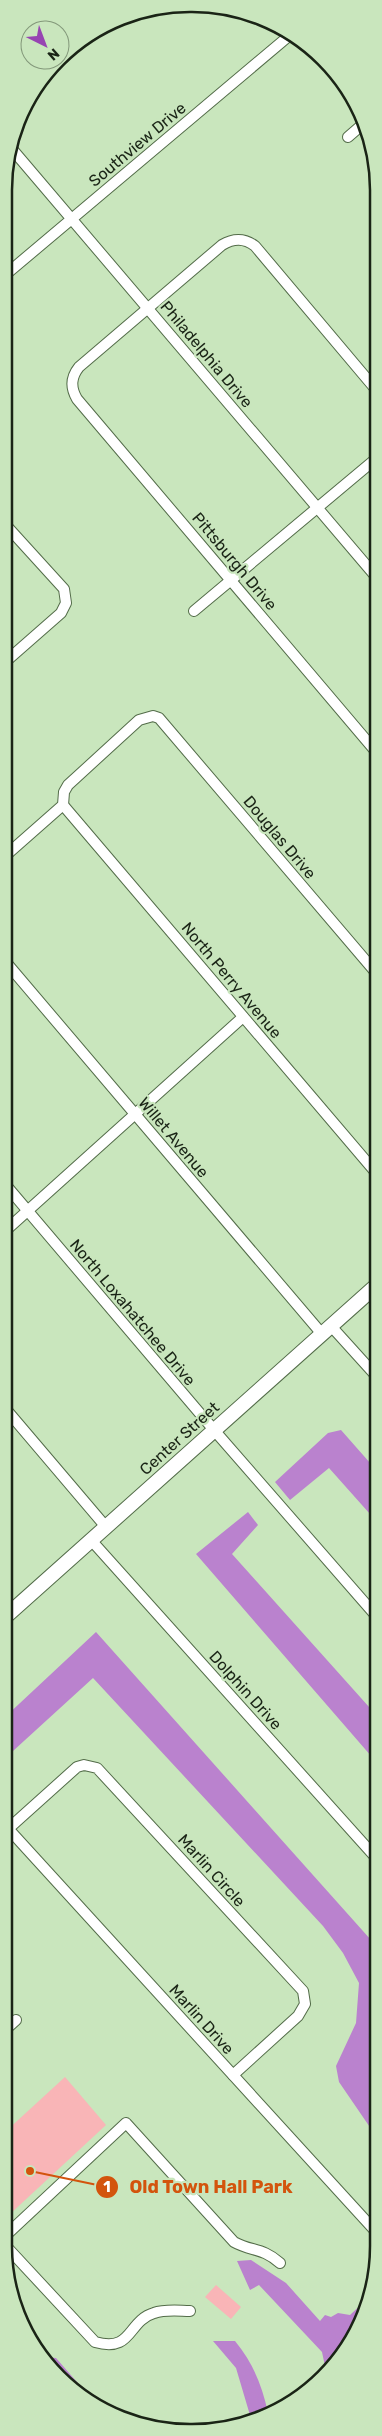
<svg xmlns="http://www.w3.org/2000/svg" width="382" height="2436" font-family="Rubik,sans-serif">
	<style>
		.green { fill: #f9b5b7 }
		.water { fill: #ba82ce }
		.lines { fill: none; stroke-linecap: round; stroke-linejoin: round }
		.street-casing { stroke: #536c49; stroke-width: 12 }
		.secondary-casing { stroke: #536c49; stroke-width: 16 }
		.street { stroke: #fff; stroke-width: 10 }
		.secondary { stroke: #fff; stroke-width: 14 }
		.labels { text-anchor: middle; stroke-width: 4.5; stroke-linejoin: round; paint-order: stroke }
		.street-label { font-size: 16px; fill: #1a2416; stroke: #c9e6bd }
		.rim { fill: none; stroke: #1a2416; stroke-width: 2.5 }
		.leader { fill: none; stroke: #d3540d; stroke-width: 2 }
		.callout-dot { fill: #d3540d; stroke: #c9e6bd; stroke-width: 2 }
		.mark-label { font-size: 15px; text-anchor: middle; font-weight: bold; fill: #fff }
		.callout-label { font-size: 18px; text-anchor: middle; font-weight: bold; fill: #d3540d; stroke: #c9e6bd; stroke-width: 4.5; stroke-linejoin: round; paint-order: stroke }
	</style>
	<rect width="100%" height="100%" fill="#c9e6bd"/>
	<g class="green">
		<path d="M65 2077 106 2125 9 2215 4 2209V2133Z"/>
		<path d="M216 2285 241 2307 231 2319 205 2297Z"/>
	</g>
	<g class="water">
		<path d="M341 1430 378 1472V1523L329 1468 290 1500 275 1482 328 1433Z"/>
		<path d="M248 1512 258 1525 232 1554 378 1717V1764L196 1554Z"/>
		<path d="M96 1632 371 1940 378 1953V2139L339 2082 336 2066 356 2023 359 1983 343 1953 323 1926 93 1678 13 1751 4 1739V1718Z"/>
		<path d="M251 2260 286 2283 320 2321 325 2315 331 2317 338 2313 350 2315 366 2300 359 2328 326 2371 322 2352 259 2285 250 2290 237 2261Z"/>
		<path d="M213 2341H235C253 2363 262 2385 268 2413L252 2422 236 2368Z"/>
		<path d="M45 2357 56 2358 97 2405 58 2377Z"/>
	</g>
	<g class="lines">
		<g class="street-casing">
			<g id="street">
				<path d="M348 137 363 124"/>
				<path d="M12 149 378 579"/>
				<path d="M4 276 290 35"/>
				<path d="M378 392 255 246C244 238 234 238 222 245L79 367C71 377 70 387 77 399L378 754"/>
				<path d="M194 611 378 457"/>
				<path d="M4 663 61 613 66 603 64 589 4 523"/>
				<path d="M63 805 378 1175"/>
				<path d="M4 857 63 805 64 792 68 785 139 720 153 716 159 718 378 975"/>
				<path d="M4 960 322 1334"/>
				<path d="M4 1183 214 1430 378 1618"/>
				<path d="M4 1232 243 1017"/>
				<path d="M331 1326 378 1378"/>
				<path d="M4 1407 106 1527"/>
				<path d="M91 1540 378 1860"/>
				<path d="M4 1824 378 2234"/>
				<path d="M8 1829 77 1767 84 1765 97 1768 303 1991 305 2004 298 2016 233 2075"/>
				<path d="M4 2031 16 2020"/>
				<path d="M4 2237 126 2123 234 2242C252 2252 262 2247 280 2263"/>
				<path d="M4 2244 95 2342C133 2353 127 2321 154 2313 165 2309 180 2311 190 2311"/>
			</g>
		</g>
		<g class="secondary-casing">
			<path id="secondary" d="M4 1618 378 1284"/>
		</g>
		<use href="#street" class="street"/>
		<use href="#secondary" class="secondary"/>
	</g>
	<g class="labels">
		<g class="street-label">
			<text transform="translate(137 144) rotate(-40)" y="6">Southview Drive</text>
			<text transform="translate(207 354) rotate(50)" y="6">Philadelphia Drive</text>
			<text transform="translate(235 561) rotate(50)" y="6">Pittsburgh Drive</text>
			<text transform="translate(280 837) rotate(50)" y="6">Douglas Drive</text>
			<text transform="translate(232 980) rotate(50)" y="6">North Perry Avenue</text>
			<text transform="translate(174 1137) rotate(50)" y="6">Willet Avenue</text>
			<text transform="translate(133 1312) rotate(50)" y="6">North Loxahatchee Drive</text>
			<text transform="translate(179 1438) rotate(-42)" y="6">Center Street</text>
			<text transform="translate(246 1690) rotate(48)" y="6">Dolphin Drive</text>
			<text transform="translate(212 1870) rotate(48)" y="6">Marlin Circle</text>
			<text transform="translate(202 2019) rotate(48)" y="6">Marlin Drive</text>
		</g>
	</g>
	<path d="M0 0H382V2436H0ZM190 12H192A178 178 0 0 1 370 190V2246A178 178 0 0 1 192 2424H190A178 178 0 0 1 12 2246V190A178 178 0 0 1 190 12Z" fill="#c9e6bd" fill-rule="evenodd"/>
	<path class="rim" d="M190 12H192A178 178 0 0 1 370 190V2246A178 178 0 0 1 192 2424H190A178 178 0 0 1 12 2246V190A178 178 0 0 1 190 12Z"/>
	<path class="leader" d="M30 2171L107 2187"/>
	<g class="callout-dot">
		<circle cx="30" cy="2171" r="5"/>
		<circle cx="107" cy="2187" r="12"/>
	</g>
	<g class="mark-label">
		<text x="107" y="2192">1</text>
	</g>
	<g class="callout-label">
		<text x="211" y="2193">Old Town Hall Park</text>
	</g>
	<g transform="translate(45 45) rotate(138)"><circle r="24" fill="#c9e6bd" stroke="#83987a"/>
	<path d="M0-4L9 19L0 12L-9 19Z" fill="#9744b2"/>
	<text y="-8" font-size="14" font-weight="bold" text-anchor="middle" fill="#1a2416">N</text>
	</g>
</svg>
